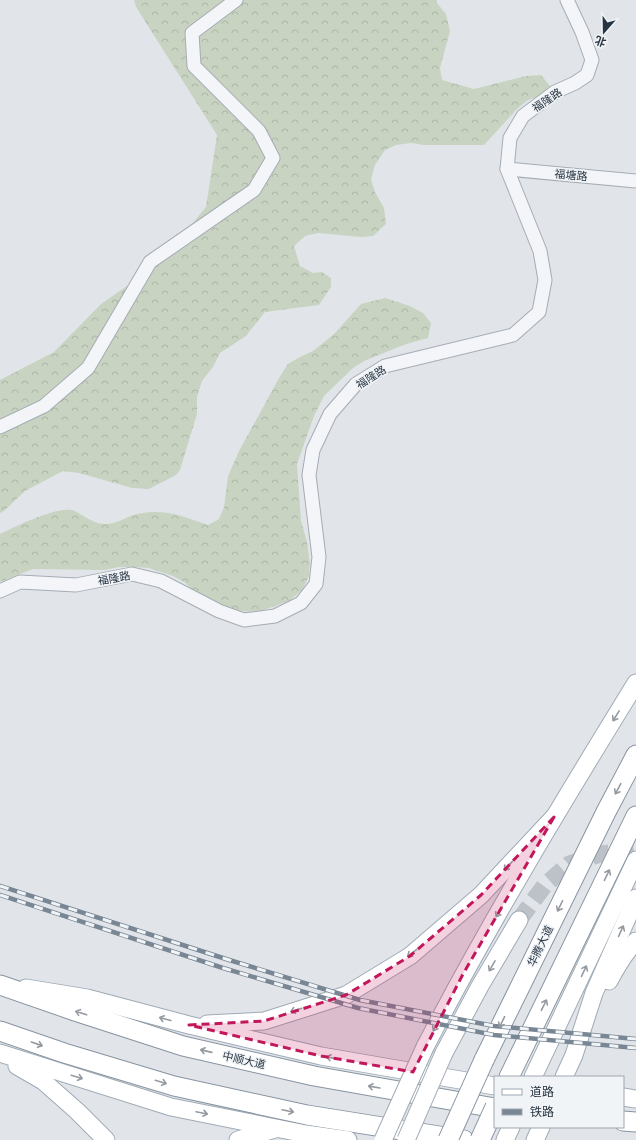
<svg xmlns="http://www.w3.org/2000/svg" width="636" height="1140" font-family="'Noto Sans','Noto Sans SC',sans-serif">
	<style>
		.forest { fill: url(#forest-crowns) }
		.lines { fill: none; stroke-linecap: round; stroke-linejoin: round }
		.major-tunnel { stroke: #bcc2c8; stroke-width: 17; stroke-dasharray: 17 8; stroke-linecap: butt }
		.minor-casing { stroke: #a6acb4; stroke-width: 15 }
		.major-casing { stroke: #9fabb6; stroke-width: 19 }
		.highway-casing { stroke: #8794a1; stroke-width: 21 }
		.minor { stroke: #f3f5f8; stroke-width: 13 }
		.major { stroke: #fff; stroke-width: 17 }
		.highway { stroke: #fff; stroke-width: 19 }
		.rail-casing { stroke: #798694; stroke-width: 4.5 }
		.rail { stroke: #f0f4f7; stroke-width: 3; stroke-dasharray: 9; stroke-linecap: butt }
		.major-bridge-casing { stroke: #9fabb6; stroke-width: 19; stroke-linecap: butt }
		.highway-bridge-casing { stroke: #8794a1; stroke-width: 21; stroke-linecap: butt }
		.major-bridge { stroke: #fff; stroke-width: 17 }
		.highway-bridge { stroke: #fff; stroke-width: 19 }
		.oneway { stroke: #949aa0 }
		.marked { fill: #c2185b; fill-opacity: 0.2; stroke: #c2185b; stroke-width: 3; stroke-dasharray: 8 5; stroke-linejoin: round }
		.labels { text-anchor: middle; stroke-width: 3; stroke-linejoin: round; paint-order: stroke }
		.street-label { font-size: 11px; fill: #283442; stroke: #f0f4f7 }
	</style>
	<defs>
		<pattern id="forest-crowns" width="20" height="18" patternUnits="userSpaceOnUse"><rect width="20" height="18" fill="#c8d4c1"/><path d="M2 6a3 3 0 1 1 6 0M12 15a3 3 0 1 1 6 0" fill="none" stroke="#acb7a7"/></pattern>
	</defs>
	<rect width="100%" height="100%" fill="#e1e5ea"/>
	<g class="forest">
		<path d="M134 0H437V3L446 14 450 31 440 68 442 80 474 89 526 76 541 75 550 86 540 96 528 100 517 109 484 145H424L411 143 396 145 385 150 375 165 371 179 375 192 384 208 386 224 373 236 361 237 318 233 305 236 294 246 300 266 313 273 322 272 331 278V287L319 305 265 312 246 336 220 353 213 367 202 381 197 397V414L180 470 176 475 149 489 132 488 79 473 63 471 25 491 4 511 0 513V380L54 352 101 304 160 263 206 207 217 135 136 7Z"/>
		<path d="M385 298 410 306 423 313 431 323 428 338 406 344 364 361 353 368 324 396 314 416 297 464 301 521 307 542 310 563 309 576 302 590 289 601 258 612 236 611 224 606 192 589 184 582 173 576 149 568 135 567H119L105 570 33 569 0 582V534C16 526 55 507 72 510 74 510 78 513 80 514 89 519 97 525 108 524 119 523 127 516 137 514 164 508 183 516 208 525L219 519 224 507 228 476 239 451 279 378 288 364 300 357 313 351 334 334 361 304Z"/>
	</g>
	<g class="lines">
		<path class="major-tunnel" d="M519 920 545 885 569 864 601 854 636 849"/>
		<g class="minor-casing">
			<g id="minor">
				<path d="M507 169 636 181"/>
				<path d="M0 427 44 406 88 368 150 262 254 190 273 158 259 131 194 66 192 33 236 0"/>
				<path d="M0 591 20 582 76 585 132 574 161 581 219 611 244 620 275 616 301 603 316 584 319 557 309 475 313 450 330 414 356 384 385 366 513 335 539 312 545 280 540 251 507 169 510 138 523 116 555 92 575 83 587 75 592 60 582 32 567 0"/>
			</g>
		</g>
		<g class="major-casing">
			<g id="major">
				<path d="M609 981C617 966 625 952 636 941"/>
				<path d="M26 988 87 998 189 1025 321 1056 495 1086"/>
				<path d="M207 1024 264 1021 346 995 410 956 481 895 554 817"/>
				<path d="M425 1047C490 922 562 803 636 683"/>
				<path d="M0 1053 171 1107 306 1134 348 1140"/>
				<path d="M444 1053 480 986 519 920"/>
				<path d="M17 1066 43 1081 77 1111 106 1140"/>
				<path d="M533 1077 636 860"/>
				<path d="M564 1077 574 1055 594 993 636 898"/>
				<path d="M623 1097 636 1099"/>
				<path d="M238 1140 275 1129"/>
				<path d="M505 1140 511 1127"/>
				<path d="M535 1140 541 1127"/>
			</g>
		</g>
		<g class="highway-casing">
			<g id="highway">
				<path d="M0 985 75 1011 183 1046 314 1076 495 1108"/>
				<path d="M0 1031 64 1053 174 1086 307 1115 464 1140"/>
				<path d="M484 1060 606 812 636 755"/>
				<path d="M509 1077 636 816"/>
				<path d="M623 1121 636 1122"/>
			</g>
		</g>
		<use href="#minor" class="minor"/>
		<use href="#major" class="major"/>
		<use href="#highway" class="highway"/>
		<g class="rail-casing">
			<g id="rail">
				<path d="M0 886 226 959 360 1000 494 1026 636 1039"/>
				<path d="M0 895 223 968 358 1008 494 1035 636 1048"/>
			</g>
		</g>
		<use href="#rail" class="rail"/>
		<g class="major-bridge-casing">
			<g id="major-bridge">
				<path d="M383 1140 425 1047"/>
				<path d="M406 1140 444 1053"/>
			</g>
		</g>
		<g class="highway-bridge-casing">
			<g id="highway-bridge">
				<path d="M448 1140 484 1060"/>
				<path d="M480 1140 495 1107"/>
			</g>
		</g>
		<use href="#major-bridge" class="major-bridge"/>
		<use href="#highway-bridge" class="highway-bridge"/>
	</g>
	<defs><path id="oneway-shaft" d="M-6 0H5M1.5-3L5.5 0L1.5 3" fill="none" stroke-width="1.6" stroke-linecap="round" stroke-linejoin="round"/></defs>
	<g class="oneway">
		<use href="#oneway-shaft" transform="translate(616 716) rotate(122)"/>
		<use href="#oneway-shaft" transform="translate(618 789) rotate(118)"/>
		<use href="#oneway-shaft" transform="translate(508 866) rotate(133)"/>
		<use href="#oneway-shaft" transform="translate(607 875) rotate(-64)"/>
		<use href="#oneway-shaft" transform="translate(560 906) rotate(116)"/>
		<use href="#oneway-shaft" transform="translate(499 912) rotate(120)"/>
		<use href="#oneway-shaft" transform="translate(621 931) rotate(-66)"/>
		<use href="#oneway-shaft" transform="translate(412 953) rotate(142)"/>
		<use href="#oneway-shaft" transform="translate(492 966) rotate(120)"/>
		<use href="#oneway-shaft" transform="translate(584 971) rotate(-65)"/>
		<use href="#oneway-shaft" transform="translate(544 1005) rotate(-64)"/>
		<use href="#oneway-shaft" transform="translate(296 1010) rotate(163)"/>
		<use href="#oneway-shaft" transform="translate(81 1013) rotate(-162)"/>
		<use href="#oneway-shaft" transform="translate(165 1019) rotate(-165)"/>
		<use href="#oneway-shaft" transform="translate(502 1022) rotate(116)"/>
		<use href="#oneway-shaft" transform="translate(436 1026) rotate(118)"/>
		<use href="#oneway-shaft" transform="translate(37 1044) rotate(19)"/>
		<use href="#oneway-shaft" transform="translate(206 1051) rotate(-167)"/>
		<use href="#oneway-shaft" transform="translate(332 1058) rotate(-170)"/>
		<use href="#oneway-shaft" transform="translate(77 1077) rotate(17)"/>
		<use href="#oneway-shaft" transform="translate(161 1082) rotate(17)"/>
		<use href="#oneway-shaft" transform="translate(374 1087) rotate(-170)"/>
		<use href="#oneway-shaft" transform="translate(288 1111) rotate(12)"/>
		<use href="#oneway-shaft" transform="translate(202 1113) rotate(12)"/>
	</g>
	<path class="marked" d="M554 817 463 974 413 1072 321 1056 189 1025 264 1021 346 995 410 956 481 895Z"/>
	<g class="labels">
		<g class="street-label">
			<text transform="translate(547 100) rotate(-34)" y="4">福隆路</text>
			<text transform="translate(571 175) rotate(5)" y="4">福塘路</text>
			<text transform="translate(371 377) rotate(-32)" y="4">福隆路</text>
			<text transform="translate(114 578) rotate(-10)" y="4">福隆路</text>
			<text transform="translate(540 946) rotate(-64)" y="4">华腾大道</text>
			<text transform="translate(244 1060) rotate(13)" y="4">中顺大道</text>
		</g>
	</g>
	<rect x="494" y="1076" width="130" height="52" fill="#f0f4f7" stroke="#a0a7af"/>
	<rect x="502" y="1089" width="20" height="6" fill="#ffffff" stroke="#a0a7af"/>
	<text x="530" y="1096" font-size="12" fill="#283442">道路</text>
	<rect x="502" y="1109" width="20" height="6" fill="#798694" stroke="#a0a7af"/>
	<text x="530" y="1116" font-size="12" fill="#283442">铁路</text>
	<g transform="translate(604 32) rotate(200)" stroke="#f0f4f7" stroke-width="3" paint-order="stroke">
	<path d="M0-3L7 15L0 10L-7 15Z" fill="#283442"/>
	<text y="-6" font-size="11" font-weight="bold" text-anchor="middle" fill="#283442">北</text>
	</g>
</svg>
